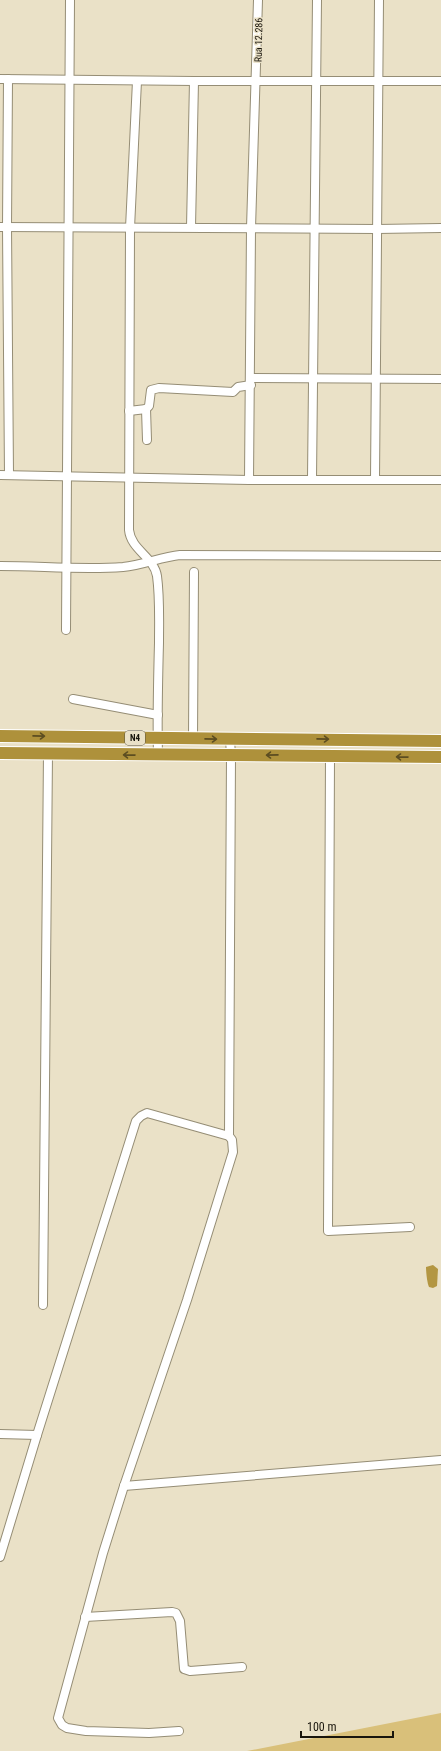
<svg xmlns="http://www.w3.org/2000/svg" width="441" height="1751" font-family="'Roboto Condensed',sans-serif">
	<style>
		.green { fill: #d9c07a }
		.water { fill: #b39642 }
		.lines { fill: none; stroke-linecap: round; stroke-linejoin: round }
		.minor-casing { stroke: #958d75; stroke-width: 10 }
		.highway-casing { stroke: #fff; stroke-width: 14 }
		.minor { stroke: #fff; stroke-width: 8 }
		.highway { stroke: #ae913b; stroke-width: 12 }
		.oneway { stroke: #5c4d21 }
		.labels { text-anchor: middle; stroke-width: 3; stroke-linejoin: round; paint-order: stroke }
		.shield { fill: #eae1c7; stroke: #585244; stroke-width: 1 }
		.shield-label { font-size: 9px; font-weight: bold; fill: #19150c }
		.street-label { font-size: 10px; fill: #19150c; stroke: #eae1c7 }
	</style>
	<rect width="100%" height="100%" fill="#eae1c7"/>
	<path class="green" d="M441 1713V1751H247Z"/>
	<path class="water" d="M433 1265 438 1269 437 1286 433 1288 429 1287C427 1283 426 1271 426 1267Z"/>
	<g class="lines">
		<g class="minor-casing">
			<g id="minor">
				<path d="M0 79 194 81H441"/>
				<path d="M8 79 7 227 9 475"/>
				<path d="M137 81 130 228 129 530C131 550 154 557 157 576 160 598 159 621 159 643 158 680 157 718 158 755"/>
				<path d="M0 227 377 229 441 228"/>
				<path d="M191 227 194 81"/>
				<path d="M251 378 441 379"/>
				<path d="M146 409 147 440"/>
				<path d="M129 411 146 409 149 406 151 390 159 388 233 392 238 387 251 385"/>
				<path d="M0 475 249 480H441"/>
				<path d="M312 479 317 0"/>
				<path d="M375 479 379 0"/>
				<path d="M249 480 251 228 258 0"/>
				<path d="M0 566C41 566 82 570 123 567 143 565 161 557 180 555L441 556"/>
				<path d="M66 630 70 0"/>
				<path d="M73 699 158 715"/>
				<path d="M193 738 194 572"/>
				<path d="M330 756 328 1231 410 1227"/>
				<path d="M43 1305 48 753"/>
				<path d="M0 1434 37 1435"/>
				<path d="M124 1486 441 1460"/>
				<path d="M0 1557 37 1435 136 1121 141 1116 147 1113 229 1136"/>
				<path d="M85 1617 172 1612 176 1613 180 1621 184 1669 190 1671 242 1667"/>
				<path d="M179 1731 149 1733 86 1731 67 1728 62 1725 58 1718 103 1553 124 1486 187 1300 233 1152 232 1140 229 1136 231 756 230 739"/>
			</g>
		</g>
		<g class="highway-casing">
			<g id="highway">
				<path d="M0 736 441 741"/>
				<path d="M0 753 441 757"/>
			</g>
		</g>
		<use href="#minor" class="minor"/>
		<use href="#highway" class="highway"/>
	</g>
	<defs><path id="oneway-shaft" d="M-6 0H5M1.5-3L5.5 0L1.5 3" fill="none" stroke-width="1.6" stroke-linecap="round" stroke-linejoin="round"/></defs>
	<g class="oneway">
		<use href="#oneway-shaft" transform="translate(39 736) rotate(1)"/>
		<use href="#oneway-shaft" transform="translate(211 739) rotate(1)"/>
		<use href="#oneway-shaft" transform="translate(323 739) rotate(1)"/>
		<use href="#oneway-shaft" transform="translate(129 755) rotate(-179)"/>
		<use href="#oneway-shaft" transform="translate(272 755) rotate(179)"/>
		<use href="#oneway-shaft" transform="translate(402 757) rotate(-179)"/>
	</g>
	<g class="labels">
		<rect class="shield" x="125" y="731" width="20" height="14" rx="3"/>
		<g class="shield-label">
			<text x="135" y="741">N4</text>
		</g>
		<g class="street-label">
			<text transform="translate(258 40) rotate(-89)" y="4">Rua 12.286</text>
		</g>
	</g>
	<path d="M301 1731v6h92v-6" fill="none" stroke="#19150c" stroke-width="2"/>
	<text x="307" y="1731" font-size="12" fill="#19150c" stroke="#eae1c7" stroke-width="3" paint-order="stroke">100 m</text>
</svg>
